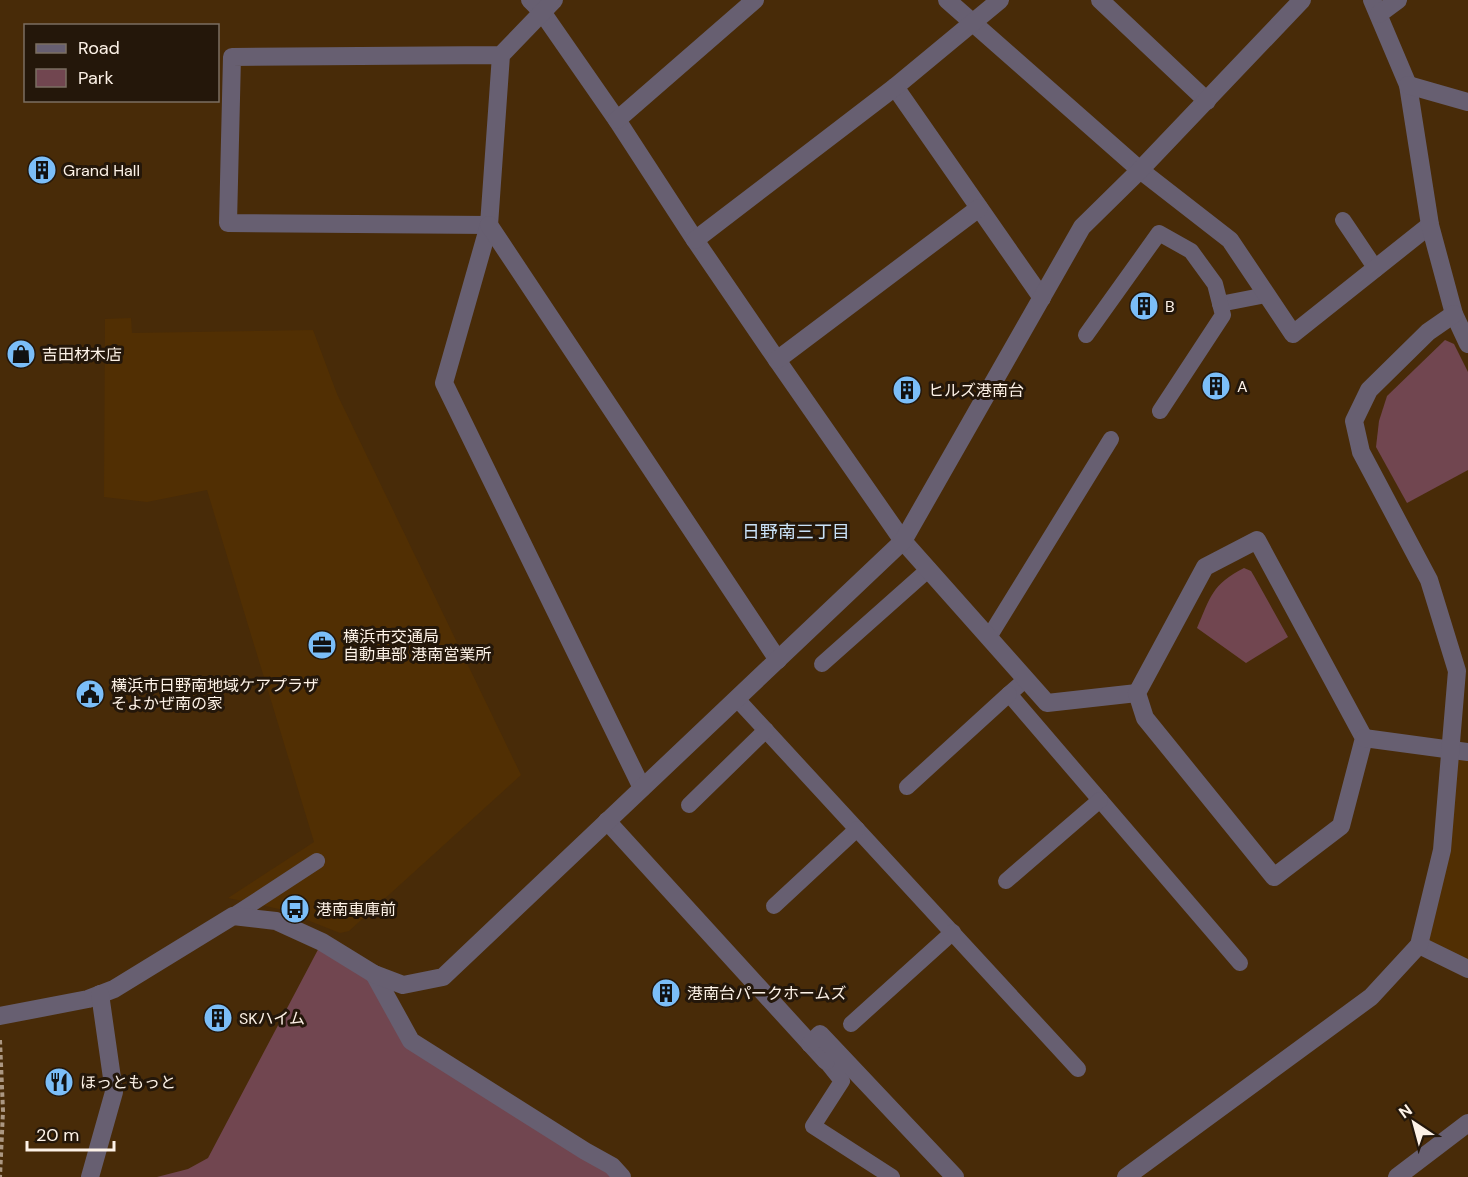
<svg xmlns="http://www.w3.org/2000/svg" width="1468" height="1177" font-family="'DM Sans','Noto Sans JP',sans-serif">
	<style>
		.built { fill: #512f03 }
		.green { fill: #714650 }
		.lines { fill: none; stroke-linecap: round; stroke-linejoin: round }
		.path { stroke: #ab9782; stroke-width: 4; stroke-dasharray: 4.5 3; stroke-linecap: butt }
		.lane { stroke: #675f71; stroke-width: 16 }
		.street { stroke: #675f71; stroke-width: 18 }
		.labels { text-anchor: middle; stroke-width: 6; stroke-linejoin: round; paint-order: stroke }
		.poi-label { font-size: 16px; fill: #fdf2e7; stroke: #24170a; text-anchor: start }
		.neighbourhood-label { font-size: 18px; fill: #c9e1f7; stroke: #24170a }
	</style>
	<rect width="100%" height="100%" fill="#482b08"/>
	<g class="built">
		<path d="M131 318 132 333 313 330 337 394 521 775 349 931 340 933 279 909 228 898 314 842 207 490 147 502 104 497 105 319Z"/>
		<path d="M1450 750 1468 752V968L1419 945Z"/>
	</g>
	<g class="green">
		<path d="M1445 340 1454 344 1468 372V470L1407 503 1376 447 1379 421 1387 396Z"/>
		<path d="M1244 568 1251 571 1254 576 1288 637 1246 663 1197 628C1210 598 1212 584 1244 568Z"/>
		<path d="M322 942 374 974 411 1041 622 1177H157L188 1169 208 1158Z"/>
	</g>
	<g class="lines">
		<path class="path" d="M0 1040 3 1111 0 1177"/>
		<g class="lane">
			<path d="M1343 220 1376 269"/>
			<path d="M1220 304 1266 295"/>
			<path d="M1086 335 1159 233 1191 251 1215 284 1223 315 1160 411"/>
			<path d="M989 637 1111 439"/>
			<path d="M822 664 929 569"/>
			<path d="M1026 679 1009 694 1240 963"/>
			<path d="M737 699 1078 1069"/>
			<path d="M907 787 1009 694"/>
			<path d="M689 805 766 730"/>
			<path d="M1006 881 1100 800"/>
			<path d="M774 906 857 829"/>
			<path d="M233 916 317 861"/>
			<path d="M851 1024 953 932"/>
			<path d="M826 1061 842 1081 813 1126 892 1177"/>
		</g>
		<g class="street">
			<path d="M530 0 542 12 617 120 695 240 777 360 903 541 1047 703 1137 693"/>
			<path d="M947 0 1140 170 1230 240 1293 334 1430 225"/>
			<path d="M1100 0 1207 101"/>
			<path d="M1372 0 1408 85 1430 225 1454 314 1468 344"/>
			<path d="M1379 14 1398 0"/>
			<path d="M501 55 232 57 228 223 489 225 501 55 554 0"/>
			<path d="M1408 85 1468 102"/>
			<path d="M895 87 1042 298"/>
			<path d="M617 120 755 0"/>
			<path d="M489 225 444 383 642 788"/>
			<path d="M489 225 778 660"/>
			<path d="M695 240 895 87 1000 0"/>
			<path d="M777 360 979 208"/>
			<path d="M1257 540 1364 738 1341 826 1274 877 1145 718 1137 693 1205 567Z"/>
			<path d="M1364 738 1468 752"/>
			<path d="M607 821 826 1061"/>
			<path d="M1419 945 1468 969"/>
			<path d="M374 974 411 1041 585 1151 612 1166 622 1177"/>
			<path d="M0 1016 88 999 114 989 233 916 276 921 322 942 374 974 403 985 443 977 903 541 1082 227 1140 170 1302 0"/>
			<path d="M810 1044 820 1034 955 1177"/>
			<path d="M90 1177 114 1092 100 994"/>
			<path d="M1126 1177 1371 997 1419 945 1442 850 1457 671 1429 580 1361 452 1354 421 1369 390 1428 332 1454 314"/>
			<path d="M1397 1177 1468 1123"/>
		</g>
	</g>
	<defs>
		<g id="building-disc" transform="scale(1.5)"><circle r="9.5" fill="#7bbef8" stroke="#24170a"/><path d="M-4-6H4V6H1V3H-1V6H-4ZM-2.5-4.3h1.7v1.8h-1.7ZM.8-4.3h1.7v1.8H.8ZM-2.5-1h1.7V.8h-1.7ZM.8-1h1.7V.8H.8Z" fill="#111"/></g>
		<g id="shop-disc" transform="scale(1.5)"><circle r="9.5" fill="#7bbef8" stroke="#24170a"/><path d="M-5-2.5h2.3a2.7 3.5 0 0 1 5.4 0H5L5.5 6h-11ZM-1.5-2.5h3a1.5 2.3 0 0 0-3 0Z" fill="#111"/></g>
		<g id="office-disc" transform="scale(1.5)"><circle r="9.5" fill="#7bbef8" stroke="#24170a"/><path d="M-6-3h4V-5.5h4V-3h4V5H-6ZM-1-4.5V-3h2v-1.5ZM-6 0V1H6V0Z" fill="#111"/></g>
		<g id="civic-disc" transform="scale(1.5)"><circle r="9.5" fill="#7bbef8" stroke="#24170a"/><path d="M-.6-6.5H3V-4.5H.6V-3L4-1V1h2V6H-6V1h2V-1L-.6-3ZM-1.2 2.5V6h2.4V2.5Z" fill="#111"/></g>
		<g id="bus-disc" transform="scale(1.5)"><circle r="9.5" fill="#7bbef8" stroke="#24170a"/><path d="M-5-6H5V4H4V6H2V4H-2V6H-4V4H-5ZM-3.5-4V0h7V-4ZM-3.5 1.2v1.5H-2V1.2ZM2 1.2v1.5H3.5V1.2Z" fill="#111"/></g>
		<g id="restaurant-disc" transform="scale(1.5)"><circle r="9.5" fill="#7bbef8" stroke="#24170a"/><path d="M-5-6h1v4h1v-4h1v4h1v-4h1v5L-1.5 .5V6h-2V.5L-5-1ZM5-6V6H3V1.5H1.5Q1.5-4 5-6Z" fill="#111"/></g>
	</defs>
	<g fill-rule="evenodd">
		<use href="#building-disc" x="42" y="170"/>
		<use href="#building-disc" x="1144" y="306"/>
		<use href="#shop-disc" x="21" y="354"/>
		<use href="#building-disc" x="1216" y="386"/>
		<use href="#building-disc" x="907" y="390"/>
		<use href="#office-disc" x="322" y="645"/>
		<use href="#civic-disc" x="90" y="694"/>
		<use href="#bus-disc" x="295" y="909"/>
		<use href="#building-disc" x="666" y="993"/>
		<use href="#building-disc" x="218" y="1018"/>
		<use href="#restaurant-disc" x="59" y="1082"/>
	</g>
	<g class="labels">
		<g class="poi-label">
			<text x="63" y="176">Grand Hall</text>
			<text x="1165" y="312">B</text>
			<text x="42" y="360">吉田材木店</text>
			<text x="1237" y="392">A</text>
			<text x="928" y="396">ヒルズ港南台</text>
			<text x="343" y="642">横浜市交通局<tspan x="343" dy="18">自動車部 港南営業所</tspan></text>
			<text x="111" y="691">横浜市日野南地域ケアプラザ<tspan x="111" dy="18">そよかぜ南の家</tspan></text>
			<text x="316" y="915">港南車庫前</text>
			<text x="687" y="999">港南台パークホームズ</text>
			<text x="239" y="1024">SKハイム</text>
			<text x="80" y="1088">ほっともっと</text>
		</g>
		<g class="neighbourhood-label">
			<text x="796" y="538">日野南三丁目</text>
		</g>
	</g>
	<rect x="24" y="24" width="195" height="78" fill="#24170a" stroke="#7b6f62" stroke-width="1.5"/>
	<rect x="36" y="44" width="30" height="9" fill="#675f71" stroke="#7b6f62" stroke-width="1.5"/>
	<text x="78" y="54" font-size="18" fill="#fdf2e7">Road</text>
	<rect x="36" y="69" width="30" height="18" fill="#714650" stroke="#7b6f62" stroke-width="1.5"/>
	<text x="78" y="84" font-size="18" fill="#fdf2e7">Park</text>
	<g transform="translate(1414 1123) rotate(324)" stroke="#24170a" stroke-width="4.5" paint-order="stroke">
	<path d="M0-4.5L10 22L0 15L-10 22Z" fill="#fdf2e7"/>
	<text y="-9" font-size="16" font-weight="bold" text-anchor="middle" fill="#fdf2e7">N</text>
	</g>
	<path d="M27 1141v9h87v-9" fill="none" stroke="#fdf2e7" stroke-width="3"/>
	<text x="36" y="1141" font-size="18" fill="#fdf2e7" stroke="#24170a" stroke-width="4.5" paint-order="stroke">20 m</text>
</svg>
